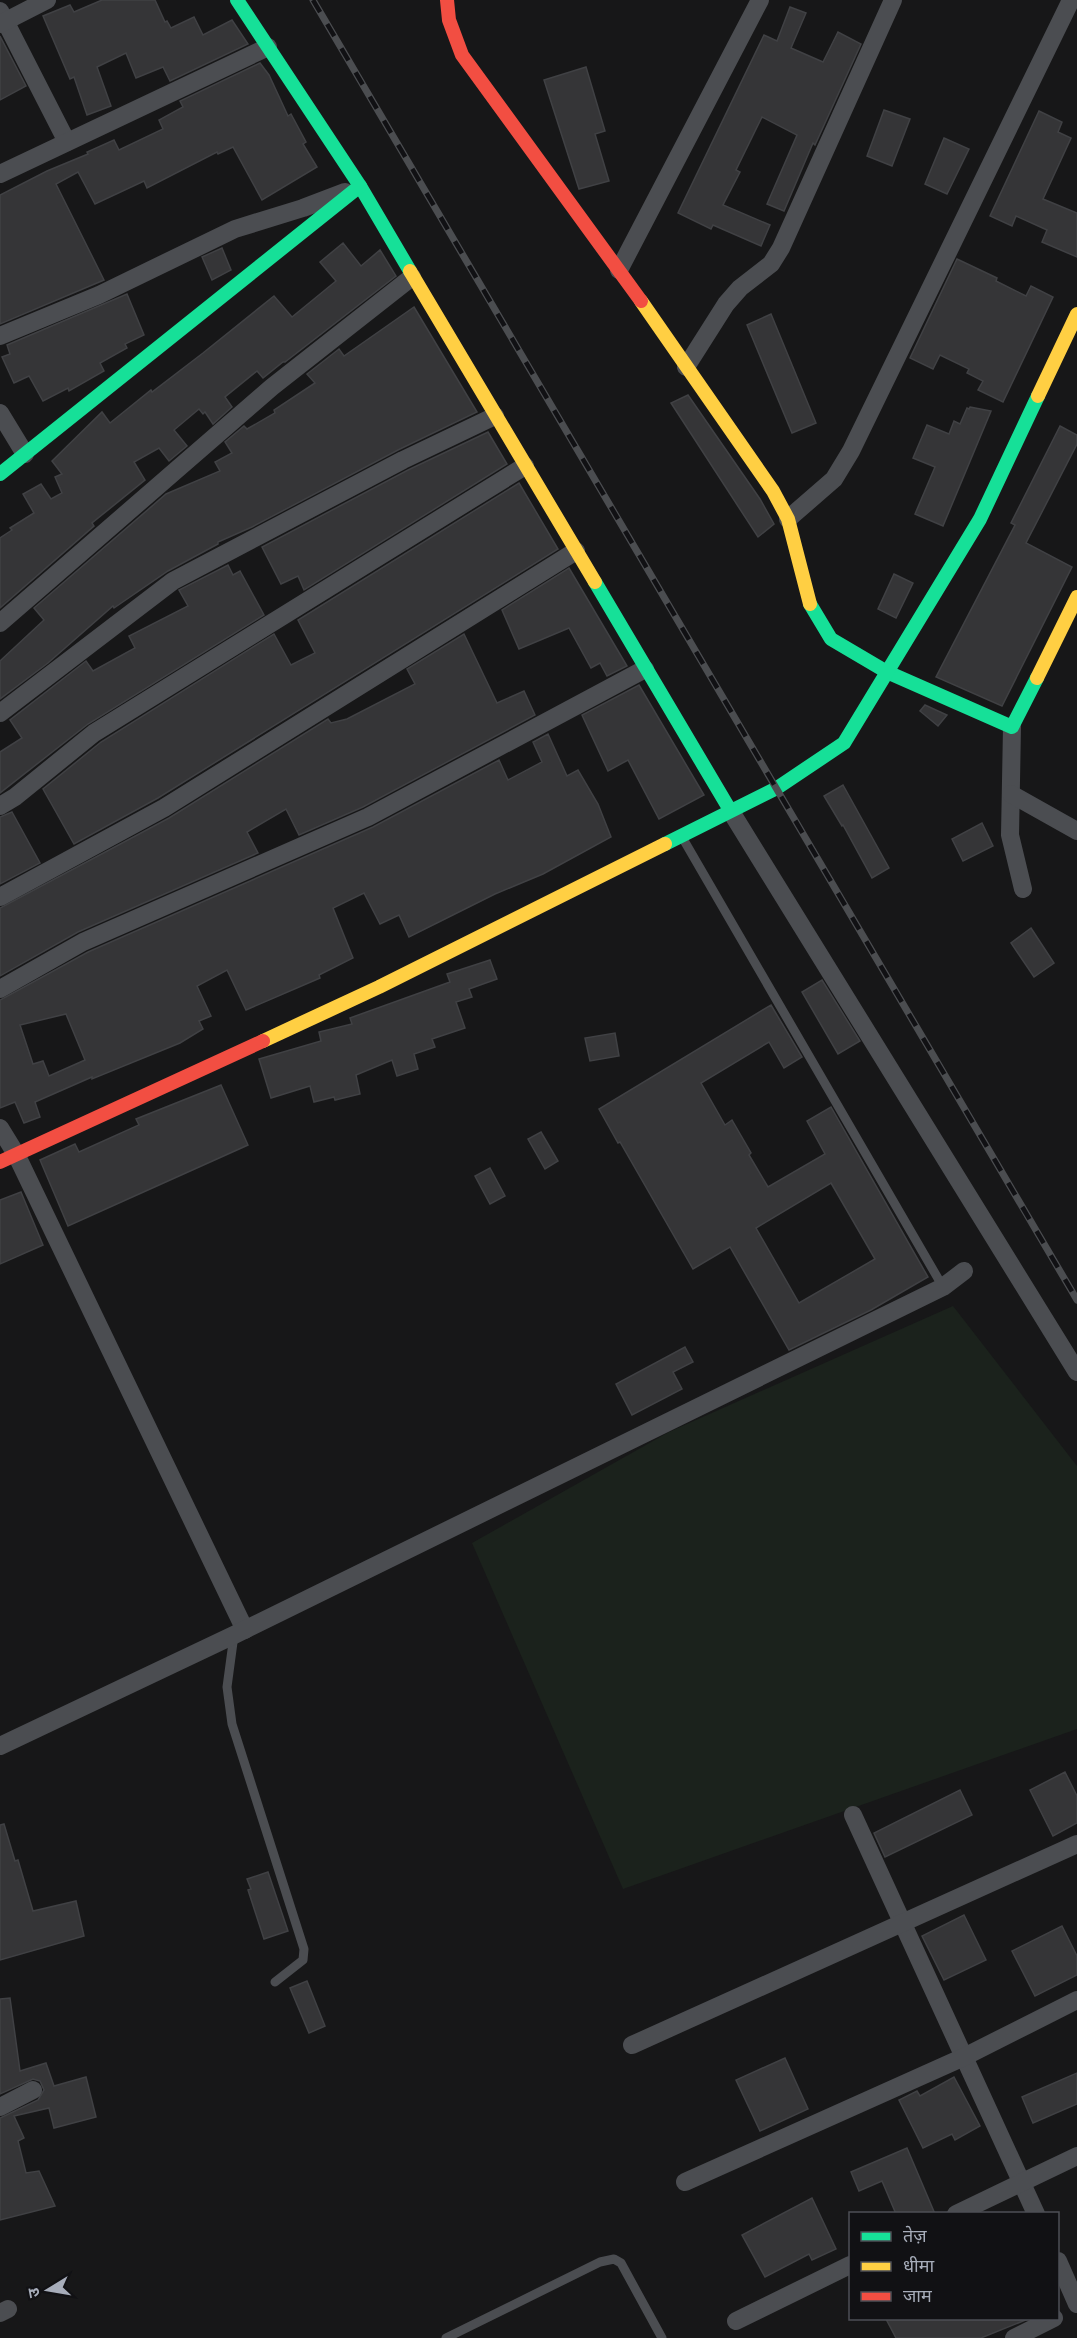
<svg xmlns="http://www.w3.org/2000/svg" width="1077" height="2338" font-family="'Fira Sans Condensed','Noto Sans Devanagari',sans-serif">
	<style>
		.green { fill: #1b221c }
		.building { fill: #353537; stroke: #404144; stroke-width: 1.5; fill-rule: evenodd }
		.lines { fill: none; stroke-linecap: round; stroke-linejoin: round }
		.lane { stroke: #4b4d51; stroke-width: 9 }
		.street { stroke: #4b4d51; stroke-width: 18 }
		.fast { stroke: #16e098; stroke-width: 14 }
		.slow { stroke: #ffcf43; stroke-width: 14 }
		.jam { stroke: #f24e42; stroke-width: 14 }
		.rail-casing { stroke: #4b4d50; stroke-width: 7 }
		.rail { stroke: #111114; stroke-width: 4.5; stroke-dasharray: 14; stroke-linecap: butt }
	</style>
	<rect width="100%" height="100%" fill="#171718"/>
	<path class="green" d="M953 1306 1077 1466V1729L623 1889 472 1543 669 1432Z"/>
	<g class="building">
		<path d="M102 0H155L165 22 167 21 171 28 194 17 203 35 232 20 248 44 170 81 163 67 136 78 126 53 97 67 111 106 87 115 74 77 70 79 43 16 70 5 74 12Z"/>
		<path d="M790 7 806 13 791 48 823 62 838 32 861 44 815 145 813 143 784 211 767 204 797 135 762 117 736 170 740 172 723 205 770 225 761 246 713 225 711 229 678 213 764 35 777 41Z"/>
		<path d="M0 36 26 86 0 100Z"/>
		<path d="M260 63 269 75 288 116 291 114 306 142 303 144 317 167 262 200 233 147 218 154 217 152 147 188 144 181 95 204 78 172 56 184 104 280 0 324V195L47 171 88 154 87 152 114 140 119 150 163 129 159 120 183 107 180 101Z"/>
		<path d="M586 67 605 131 595 134 609 181 579 189 544 80Z"/>
		<path d="M884 110 910 119 892 166 867 156Z"/>
		<path d="M1039 111 1062 122 1058 132 1071 138 1043 199 1077 213V257L1042 242 1047 230 1016 216 1012 226 990 216Z"/>
		<path d="M944 138 969 149 947 194 925 184Z"/>
		<path d="M343 243 361 266 380 250 396 276 285 362H283L263 378 257 371 225 397 232 407 213 424 205 412 203 414 199 409 174 430 187 446 169 461 159 448 134 462 145 480 92 523 94 526 0 608V538L12 530 10 528 34 513 23 494 41 484 51 499 62 493 55 477 62 474 52 461 102 412 110 423 151 390 152 392 203 353 274 296 292 317 336 281 320 262Z"/>
		<path d="M222 248 231 270 212 280 202 257Z"/>
		<path d="M957 259 997 278 996 281 1026 296 1031 286 1053 297 1003 402 978 390 983 381 967 373 969 369 940 355 933 369 910 358Z"/>
		<path d="M127 294 144 335 125 344 127 348 100 363 104 371 69 391 68 388 43 401 29 376 14 383 2 357 10 354 7 345Z"/>
		<path d="M414 307 477 412 398 450 252 527 218 542V544L168 571 114 608 113 606 48 663 0 699V661L44 620 34 608 166 494 220 471 215 462 232 453 225 442 244 426 247 429 275 413 274 410 315 383 307 374 339 349 344 356Z"/>
		<path d="M771 314 816 423 792 433 747 325Z"/>
		<path d="M688 395 760 499 774 524 758 537 671 403Z"/>
		<path d="M970 407 991 411 943 526 915 514 935 467 913 458 927 425 949 434 954 421 960 424 967 408 969 409Z"/>
		<path d="M1060 426 1077 435V444L1026 543 1072 567 1002 706 936 677 1015 525 1011 523Z"/>
		<path d="M488 432 507 464 304 590 298 576 281 584 262 547 408 470Z"/>
		<path d="M519 483 558 549 158 798 74 844 43 789 101 742 274 634 291 665 315 653 298 620Z"/>
		<path d="M228 565 233 575 240 571 264 615 88 724 0 793V752L22 738 10 720 86 661 93 671 135 648 129 636 188 606 179 590Z"/>
		<path d="M569 568 627 666 607 676 600 663 591 668 569 628 519 649 502 610Z"/>
		<path d="M894 574 913 583 896 618 878 609Z"/>
		<path d="M464 634 497 703 524 691 535 715 363 807 299 835 286 809 247 832 258 853 78 932 0 976V908L169 818 328 719 331 723 347 719 415 684 407 669Z"/>
		<path d="M639 685 704 795 659 819 628 760 608 771 582 715Z"/>
		<path d="M925 705 947 715 938 726 920 711Z"/>
		<path d="M548 734 567 776 578 770 598 804 611 837 543 874 495 894 409 937 399 915 380 924 364 893 333 908 353 958 319 975 320 978 246 1010 227 970 197 986 211 1016 199 1021 203 1029 180 1043 92 1079V1077L35 1102 40 1117 24 1123 15 1102 0 1108V1000L88 952 373 827 499 760 508 780 542 762 533 742ZM66 1014 85 1060 49 1076 43 1061 33 1064 20 1025Z"/>
		<path d="M843 785 889 868 872 878 843 825 842 826 824 796Z"/>
		<path d="M12 812 40 863 0 884V817Z"/>
		<path d="M982 823 993 846 963 861 952 839Z"/>
		<path d="M1031 928 1054 963 1034 977 1011 943Z"/>
		<path d="M490 960 497 979 469 989 472 997 456 1002 465 1028 432 1039 435 1047 414 1054 418 1069 397 1076 392 1060 356 1075 360 1094 335 1100 334 1097 314 1102 310 1086 271 1098 259 1059 321 1041 319 1032 352 1024 350 1018 450 982 447 974Z"/>
		<path d="M822 980 860 1041 838 1054 802 992Z"/>
		<path d="M771 1005 802 1057 784 1068 769 1042 701 1083 725 1125 732 1120 751 1153 749 1155 768 1187 825 1154 807 1121 831 1107 928 1277 871 1310 789 1350 730 1247 693 1269 620 1142 618 1143 599 1109ZM831 1183 875 1259 799 1303 756 1228Z"/>
		<path d="M615 1033 619 1056 590 1061 585 1038Z"/>
		<path d="M221 1085 248 1145 68 1226 40 1160 75 1144 79 1152 139 1125 136 1119Z"/>
		<path d="M541 1132 558 1161 545 1169 528 1139Z"/>
		<path d="M490 1168 505 1196 490 1204 475 1176Z"/>
		<path d="M21 1192 43 1245 0 1264V1200Z"/>
		<path d="M685 1347 693 1362 673 1372 682 1389 632 1415 616 1384Z"/>
		<path d="M1065 1772 1077 1796V1823L1053 1836 1030 1790Z"/>
		<path d="M960 1790 972 1815 885 1857 874 1833Z"/>
		<path d="M4 1824 15 1861 18 1860 33 1911 76 1901 84 1936 0 1960V1825Z"/>
		<path d="M268 1872 288 1931 264 1939 248 1890 251 1889 247 1879Z"/>
		<path d="M964 1915 986 1960 944 1980 922 1936Z"/>
		<path d="M1062 1926 1077 1956V1975L1035 1996 1012 1951Z"/>
		<path d="M307 1981 325 2026 309 2033 290 1988Z"/>
		<path d="M10 1998 20 2071 46 2063 54 2086 86 2077 96 2117 54 2128 49 2108 14 2116 24 2138 18 2141 26 2173 39 2171 55 2206 0 2220V2118L38 2100 44 2090 40 2081 33 2079 0 2094V1999Z"/>
		<path d="M785 2058 808 2109 760 2131 736 2080Z"/>
		<path d="M1077 2073V2104L1033 2123 1022 2097Z"/>
		<path d="M954 2077 980 2126 955 2140 952 2134 923 2148 899 2100 917 2091 920 2096Z"/>
		<path d="M907 2148 935 2214H896L882 2181 859 2191 851 2172Z"/>
		<path d="M812 2198 836 2249 812 2260 809 2254 765 2277 742 2235Z"/>
		<path d="M886 2319H1028L981 2338H896Z"/>
	</g>
	<g class="lines">
		<g class="lane">
			<path d="M682 837 943 1287"/>
			<path d="M234 1635 227 1687 232 1724 304 1949 303 1960 275 1982"/>
			<path d="M446 2338 600 2262 614 2259 621 2263 662 2338"/>
		</g>
		<g class="street">
			<path d="M0 11 67 142"/>
			<path d="M0 24 47 0"/>
			<path d="M0 174 268 47"/>
			<path d="M619 270 760 0"/>
			<path d="M0 336 99 295 235 229 303 208 345 192"/>
			<path d="M686 367 726 304 740 288 771 264 781 248 893 0"/>
			<path d="M0 413 25 454"/>
			<path d="M788 519 834 479 851 451 1071 0"/>
			<path d="M0 623 272 387 412 277"/>
			<path d="M0 713 173 581 403 460 495 416"/>
			<path d="M1012 727 1010 835 1023 889"/>
			<path d="M1011 794 1077 831"/>
			<path d="M0 806 15 797 94 733 525 466"/>
			<path d="M730 810 1077 1372"/>
			<path d="M0 897 164 808 576 551"/>
			<path d="M0 989 83 942 368 817 645 669"/>
			<path d="M0 1128 16 1154 245 1630"/>
			<path d="M0 1746 234 1635 943 1287 964 1271"/>
			<path d="M853 1815 1036 2214"/>
			<path d="M632 2045 1077 1844"/>
			<path d="M0 2107 33 2090"/>
			<path d="M685 2182 964 2057 1077 2000"/>
			<path d="M956 2214 1077 2156"/>
			<path d="M1058 2261 1077 2304"/>
			<path d="M0 2313 8 2309"/>
			<path d="M736 2321 850 2265"/>
			<path d="M1014 2338 1054 2318"/>
		</g>
		<g class="fast">
			<path d="M237 0 360 186 410 271"/>
			<path d="M0 474 360 186"/>
			<path d="M595 582 730 810"/>
			<path d="M810 604 831 639 887 672 1012 727 1037 678"/>
			<path d="M665 844 777 788 844 743 980 519 1038 396"/>
		</g>
		<g class="slow">
			<path d="M410 271 595 582"/>
			<path d="M641 301 773 491 788 519 810 604"/>
			<path d="M1038 396 1077 314"/>
			<path d="M1037 678 1077 597"/>
			<path d="M263 1041 379 987 665 844"/>
		</g>
		<g class="jam">
			<path d="M447 0 449 20 462 55 641 301"/>
			<path d="M0 1162 263 1041"/>
		</g>
		<g class="rail-casing">
			<path id="rail" d="M313 0 1077 1300"/>
		</g>
		<use href="#rail" class="rail"/>
	</g>
	<rect x="849" y="2212" width="210" height="108" fill="#111114" stroke="#4d4f56" stroke-width="1.5"/>
	<rect x="861" y="2232" width="30" height="9" fill="#16e098" stroke="#4d4f56" stroke-width="1.5"/>
	<text x="903" y="2242" font-size="18" fill="#a7adba">तेज़</text>
	<rect x="861" y="2262" width="30" height="9" fill="#ffcf43" stroke="#4d4f56" stroke-width="1.5"/>
	<text x="903" y="2272" font-size="18" fill="#a7adba">धीमा</text>
	<rect x="861" y="2292" width="30" height="9" fill="#f24e42" stroke="#4d4f56" stroke-width="1.5"/>
	<text x="903" y="2302" font-size="18" fill="#a7adba">जाम</text>
	<g transform="translate(48 2290) rotate(259)" stroke="#111114" stroke-width="4.5" paint-order="stroke">
	<path d="M0-4.5L10 22L0 15L-10 22Z" fill="#a7adba"/>
	<text y="-9" font-size="16" font-weight="bold" text-anchor="middle" fill="#a7adba">उ</text>
	</g>
</svg>
